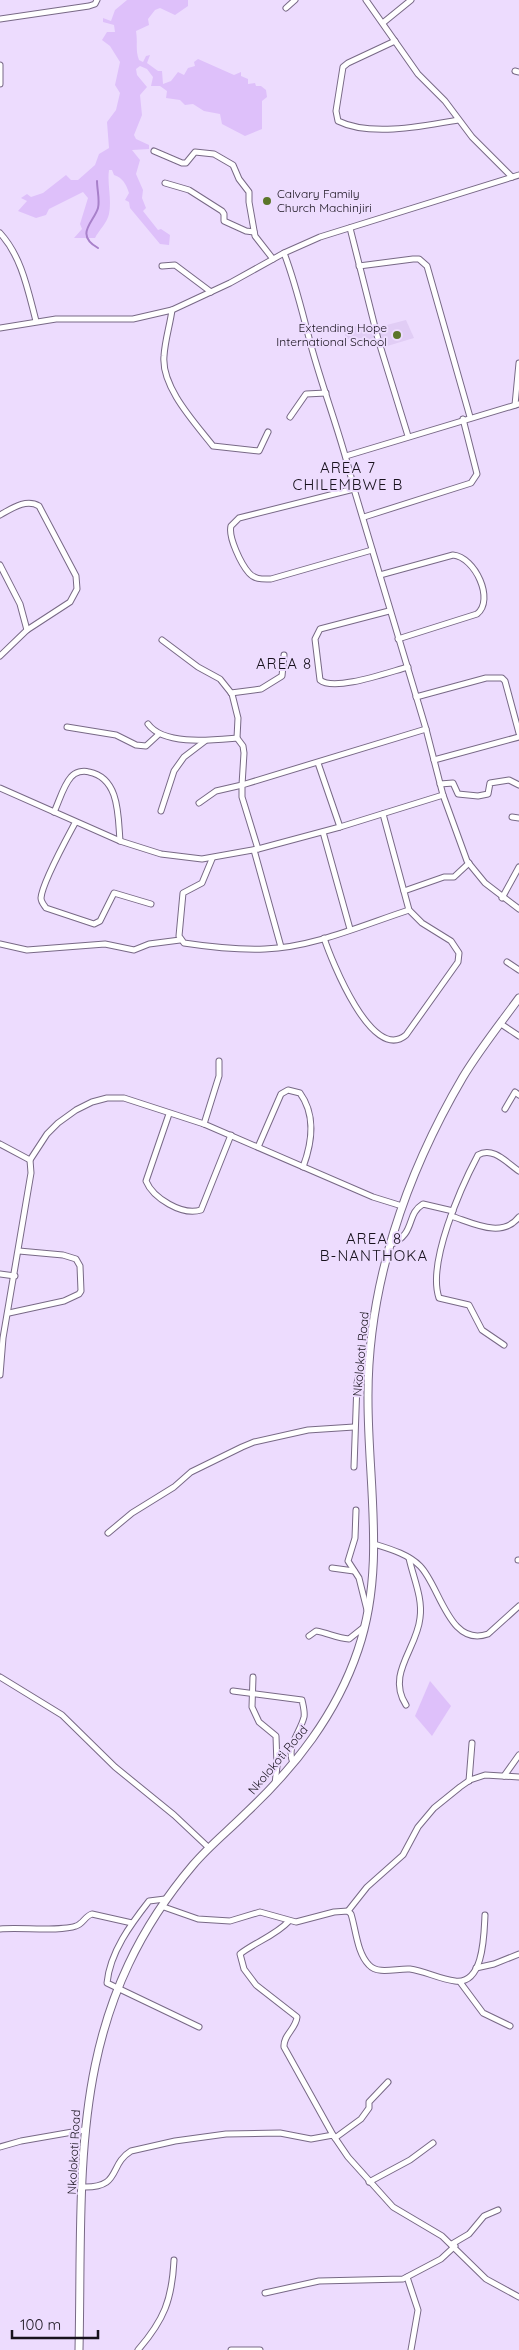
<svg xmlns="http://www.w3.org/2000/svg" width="519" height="2350" font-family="Quicksand,sans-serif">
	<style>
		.built { fill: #e1cdf5 }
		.green { fill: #dec0fa }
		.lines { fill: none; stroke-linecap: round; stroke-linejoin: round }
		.stream { stroke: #a880ca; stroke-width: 2 }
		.street-casing { stroke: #786986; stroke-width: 7 }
		.secondary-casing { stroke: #786986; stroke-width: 9 }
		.street { stroke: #fff; stroke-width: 5 }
		.secondary { stroke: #fff; stroke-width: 7 }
		.poi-dot { fill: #5b7629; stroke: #eddcfe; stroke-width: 2 }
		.labels { text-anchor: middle; stroke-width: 4; stroke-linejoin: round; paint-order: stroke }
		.poi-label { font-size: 12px; fill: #18121d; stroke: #eddcfe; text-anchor: start }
		.street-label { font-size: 12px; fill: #18121d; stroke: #eddcfe }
		.quarter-label { font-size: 15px; letter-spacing: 1px; fill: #18121d; stroke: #eddcfe }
	</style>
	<rect width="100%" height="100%" fill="#eddcfe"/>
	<g class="built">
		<path d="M406 320 414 338 384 347 379 327Z"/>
		<path d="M343 326 373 327 376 339H346Z"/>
	</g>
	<g class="green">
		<path d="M127 0H188V6L175 15 160 8 155 10 148 19 149 25 136 31C138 43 135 49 139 60L143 62 146 56 150 55 147 63 158 71H162L163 84 171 81 178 72 184 75 188 68 195 66 194 62 198 59 234 75 241 72V76L248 79V84L255 83 256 86H261L266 90 267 97 262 101V129L245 136 222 124 220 114 204 111 193 104 185 105 180 100 166 98 167 91 160 86H151L153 77 147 69 140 66 136 69 137 75 147 87 140 95 142 115 134 135 136 139 149 145V149L132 150 140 160 136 174 143 190 142 198 146 208 143 211 158 230 161 229 170 235 169 245 160 244 130 208 129 202 125 200 129 193C126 184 123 178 114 175L112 170H109C107 184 112 199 109 214 107 223 99 230 95 238H74L82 229 80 224 88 198 83 192 49 209 46 215 36 218 18 211 27 201 21 198 27 194 31 197 43 193 66 175 71 180H78L95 165 99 154 109 148 107 122 116 110 120 93 115 85 120 62 110 46 102 40 107 32H115L114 25 103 22V18L111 21 115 10Z"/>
		<path d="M430 1681 451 1706 432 1736 415 1716Z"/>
	</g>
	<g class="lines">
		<path class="stream" d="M97 181C97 189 100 201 98 208 94 222 74 234 98 248"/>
		<g class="street-casing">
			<g id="street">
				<path d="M366 0 418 74 445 101 472 137 512 177"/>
				<path d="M286 8 295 0"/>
				<path d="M0 19 89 6 95 4 97 0"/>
				<path d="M384 22 411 0"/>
				<path d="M395 41 348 63 343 67 336 111 338 121C370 137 424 126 458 120"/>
				<path d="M0 65V84"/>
				<path d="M515 71 519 72"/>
				<path d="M154 151 182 163H186L195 152 214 154 233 165 239 179 249 192V202L255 236 273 259"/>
				<path d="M165 183 189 190 222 211 224 214V221L246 231 254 232"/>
				<path d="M350 228 378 339 408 436"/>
				<path d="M0 233C22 257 28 291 36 321"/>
				<path d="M284 253C296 284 303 316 312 349 325 396 343 441 354 489L426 729 443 795 467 861 485 883 519 909"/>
				<path d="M162 266 175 265 211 292"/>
				<path d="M359 266 413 259H419L427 266 470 417"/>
				<path d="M172 310C170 325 165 340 164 356 161 387 195 423 213 446L259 451 268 432"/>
				<path d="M0 328 56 319H133L172 310 230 283 284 253 320 237 519 175"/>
				<path d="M515 405 519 363"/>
				<path d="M290 417 306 394 326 393"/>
				<path d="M346 456 519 404"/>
				<path d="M354 489 239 518 231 526C228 537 241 564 249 573 255 580 263 579 271 579L372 550"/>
				<path d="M0 515C11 509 26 498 39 506L76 576 77 589 70 602 27 630 0 656"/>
				<path d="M364 517 471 483 477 474 463 419"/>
				<path d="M0 565 20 604 27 630"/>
				<path d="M380 575 453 555C475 557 495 600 477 614L398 639"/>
				<path d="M389 611 320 629 315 639 320 680C334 692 389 672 408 667"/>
				<path d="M162 640 198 667 220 679 232 694 238 718 237 738 243 746 244 753 242 785 216 791 199 803"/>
				<path d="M231 693 261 689 282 676 284 655"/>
				<path d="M416 697 486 678H502L505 681 519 733"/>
				<path d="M148 724C164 746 213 740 237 738"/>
				<path d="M67 727 116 735 136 745 146 746 159 734"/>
				<path d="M434 760 519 737"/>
				<path d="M318 763 340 827"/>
				<path d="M440 784 453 783 458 794 478 796 488 794 490 783 509 780 519 785"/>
				<path d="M0 788 120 841 161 854 202 859 258 849 340 827 443 795"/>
				<path d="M161 811 174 771 184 757 205 741"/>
				<path d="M54 812C59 802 63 786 71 777 75 772 83 770 89 772 120 778 118 817 120 841"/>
				<path d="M512 817 519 818"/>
				<path d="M75 823C67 838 42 883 41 898 41 902 44 905 46 908L94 924 100 921 114 893 151 904"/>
				<path d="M323 832 350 929"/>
				<path d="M258 849 242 797V785L426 729"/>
				<path d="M254 850 281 947"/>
				<path d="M212 859 202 883 183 893 179 936 184 943C210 947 238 950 265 949 314 947 363 925 409 910"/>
				<path d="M404 891 444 877H454L469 863"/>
				<path d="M502 898 519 867"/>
				<path d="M324 938C331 959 372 1064 406 1035L458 962 459 953 451 941 422 923 409 910 383 814"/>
				<path d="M0 944 27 950 105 944 134 950 149 944 180 940"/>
				<path d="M507 962 519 970"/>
				<path d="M501 1024 519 1036"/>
				<path d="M505 1109 515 1092 519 1095"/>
				<path d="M169 1114 146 1181C153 1198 182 1216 201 1210L231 1135"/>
				<path d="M204 1124 219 1076V1061"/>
				<path d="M0 1144 30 1160"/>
				<path d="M258 1147 281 1094 288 1090 300 1093C316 1115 312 1143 303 1167"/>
				<path d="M451 1216C473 1223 502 1239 519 1217"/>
				<path d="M390 1245C417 1233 405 1215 423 1204L453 1211"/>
				<path d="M0 1274 15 1276"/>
				<path d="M9 1313 64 1301 79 1294 81 1291 80 1266 76 1259 63 1255 19 1251"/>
				<path d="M504 1345 482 1330 469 1305 439 1298C427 1263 461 1187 478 1155 493 1146 507 1163 519 1171"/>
				<path d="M0 1375 3 1338 31 1173 30 1160 47 1134 58 1123 76 1110 92 1102 107 1098H124L204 1124 373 1197 402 1206"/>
				<path d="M354 1467 357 1383 360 1371 369 1367"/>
				<path d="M356 1510 355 1538 348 1561 359 1578 367 1610"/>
				<path d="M108 1533 132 1513 174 1487 191 1472 242 1447 254 1442 308 1430 354 1427"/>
				<path d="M374 1544C390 1549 408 1554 420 1566 440 1586 449 1648 488 1634L519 1606"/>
				<path d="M518 1560H519"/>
				<path d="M332 1568 354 1571"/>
				<path d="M309 1636 316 1631C328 1633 337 1638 349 1639L364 1627"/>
				<path d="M0 1677 62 1715 115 1767 174 1815 208 1847"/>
				<path d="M253 1677 252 1707 259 1722 276 1736 277 1766 275 1784"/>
				<path d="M233 1691 302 1700C303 1705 305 1712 304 1717 300 1733 286 1746 293 1763"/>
				<path d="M406 1705C386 1674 417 1649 420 1618 423 1598 413 1577 409 1558"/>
				<path d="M504 1776 519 1755"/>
				<path d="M469 1781 472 1743"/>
				<path d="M165 1899 149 1901C131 1924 110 1952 107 1983L199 2027"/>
				<path d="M161 1906 198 1919 230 1921 260 1912 296 1922 334 1912 348 1911 351 1914C356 1930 357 1953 369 1965 378 1975 397 1968 410 1969 425 1971 439 1979 455 1981 484 1985 484 1934 485 1915"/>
				<path d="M348 1911 367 1887 403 1855 418 1827 434 1808 460 1787 470 1780 485 1775 519 1777"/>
				<path d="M289 1921C275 1936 255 1942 240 1954L244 1969 256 1985 297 2017C296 2029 283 2035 284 2047L333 2135"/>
				<path d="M0 1929C21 1927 59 1932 76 1926 83 1924 85 1916 92 1914L132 1923"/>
				<path d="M476 1968 494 1964 519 1954"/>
				<path d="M460 1982 483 2013 510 2026"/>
				<path d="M335 2138 361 2119 369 2108V2102L388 2082"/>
				<path d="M0 2147 21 2141 84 2130"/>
				<path d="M369 2182 410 2160 433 2143"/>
				<path d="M83 2187C122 2188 108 2165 131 2151L175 2141 226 2134 280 2133 311 2139 333 2135 348 2157 393 2207 442 2236 486 2279 519 2297"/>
				<path d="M452 2244 469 2234 484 2216 498 2210"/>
				<path d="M407 2277 418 2310 411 2350"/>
				<path d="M265 2293 319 2281 403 2279 441 2259 455 2246"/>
				<path d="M138 2350C164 2320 172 2300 174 2260"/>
				<path d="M231 2350H260"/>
			</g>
		</g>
		<g class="secondary-casing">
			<path id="secondary" d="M79 2350C83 2167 66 2015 193 1865 209 1846 228 1831 246 1813 295 1767 336 1715 358 1650 386 1568 368 1484 368 1400 367 1286 406 1174 463 1077 480 1049 500 1024 519 998"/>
		</g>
		<use href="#street" class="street"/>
		<use href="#secondary" class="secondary"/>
	</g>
	<g class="poi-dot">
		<circle cx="267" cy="201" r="5"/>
		<circle cx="397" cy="335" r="5"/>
	</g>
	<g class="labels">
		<g class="poi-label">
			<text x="277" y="198">Calvary Family<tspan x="277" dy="14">Church Machinjiri</tspan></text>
			<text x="387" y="332" text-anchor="end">Extending Hope<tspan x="387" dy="14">International School</tspan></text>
		</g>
		<g class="street-label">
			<text transform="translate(361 1354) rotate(-85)" y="4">Nkolokoti Road</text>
			<text transform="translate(278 1760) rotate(-50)" y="4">Nkolokoti Road</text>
			<text transform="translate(74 2152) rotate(-87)" y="4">Nkolokoti Road</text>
		</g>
		<g class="quarter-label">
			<text x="348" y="473">AREA 7<tspan x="348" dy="17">CHILEMBWE B</tspan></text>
			<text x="284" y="669">AREA 8</text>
			<text x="374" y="1244">AREA 8<tspan x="374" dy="17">B-NANTHOKA</tspan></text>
		</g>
	</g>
	<path d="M12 2330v8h86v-8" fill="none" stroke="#18121d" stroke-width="2.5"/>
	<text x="20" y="2330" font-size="15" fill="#18121d" stroke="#eddcfe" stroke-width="4" paint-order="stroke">100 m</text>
</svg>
